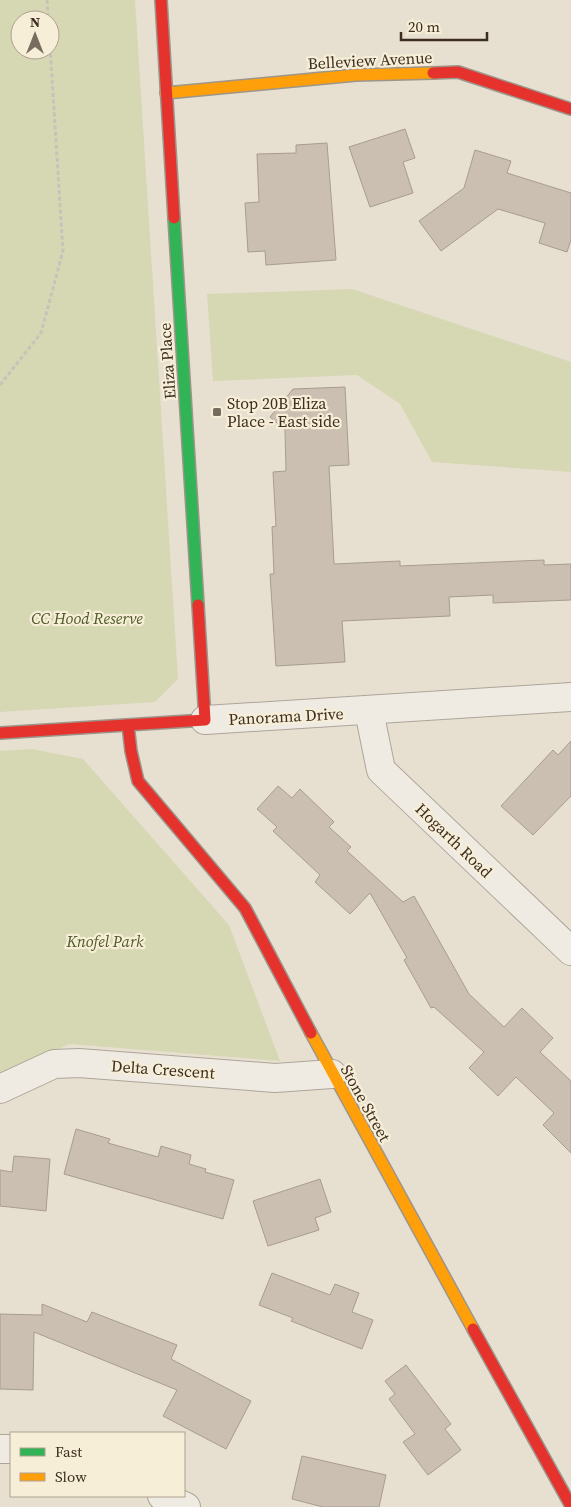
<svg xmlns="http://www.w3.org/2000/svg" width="571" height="1507" font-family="'Source Serif 4',serif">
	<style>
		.green { fill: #d6d7b3; fill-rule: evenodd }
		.building { fill: #cbbfb2; stroke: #a89c90 }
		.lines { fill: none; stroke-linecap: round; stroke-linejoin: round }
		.street-casing { stroke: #ada599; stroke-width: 30 }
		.fast-casing { stroke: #9c958a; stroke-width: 14 }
		.slow-casing { stroke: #9c958a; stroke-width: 14 }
		.jam-casing { stroke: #9c958a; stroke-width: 14 }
		.path { stroke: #c8c2b9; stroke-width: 3; stroke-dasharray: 4 2.5; stroke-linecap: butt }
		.street { stroke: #efebe3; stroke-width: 28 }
		.fast { stroke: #30b455; stroke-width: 11 }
		.slow { stroke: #ff9f0a; stroke-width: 11 }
		.jam { stroke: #e5322d; stroke-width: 11 }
		.poi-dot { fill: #786c5e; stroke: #f7eed8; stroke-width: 2 }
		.labels { text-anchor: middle; stroke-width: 4.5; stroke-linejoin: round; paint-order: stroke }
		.street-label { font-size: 16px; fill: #3d2e20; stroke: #f7eed8 }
		.poi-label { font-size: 16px; fill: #3d2e20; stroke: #f7eed8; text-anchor: start }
		.park-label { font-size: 16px; font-style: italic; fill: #4d5a26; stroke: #f7eed8 }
	</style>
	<rect width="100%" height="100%" fill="#e7e0d1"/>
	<g class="green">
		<path d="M0 0H135L178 679 155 702 0 712ZM20 20H50V50H20Z"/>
		<path d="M352 289 571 362V472L432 462 400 404 357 375 213 381 207 294Z"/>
		<path d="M32 749 83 759 229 925 280 1061 69 1044 0 1076V751Z"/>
	</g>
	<g class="building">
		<path d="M405 129 415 158 403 162 413 193 370 207 349 147Z"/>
		<path d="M327 143 336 260 266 265 265 251 248 252 245 203 259 202 257 154 296 153V145Z"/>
		<path d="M475 150 511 161 507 173 571 193V240L567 252 539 243 545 223 498 209 441 251 419 221 464 188Z"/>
		<path d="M345 387 349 465 329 466 334 564 400 561V566L544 560V565L571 564V600L493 603V595L449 597 450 616 342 621 345 662 276 666 270 574H274L272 527 276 526 273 472 286 471 285 430 270 417 293 389Z"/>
		<path d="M571 741V796L533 835 501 806 553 750 558 755Z"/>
		<path d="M278 786 292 798 300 789 334 822 329 827 351 847 347 851 403 902 414 896 469 994 504 1027 522 1008 553 1038 540 1052 571 1081V1153L543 1125 554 1113 516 1077 498 1096 469 1068 484 1052 434 1007 431 1008 404 960 407 958 370 893 350 914 315 882 320 875 273 831 277 827 257 809Z"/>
		<path d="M76 1129 110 1139 108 1143 158 1157 161 1146 191 1155 189 1164 206 1169 205 1172 234 1180 223 1219 64 1174Z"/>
		<path d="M14 1156 50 1159 46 1211 0 1206V1170L12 1172Z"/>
		<path d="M320 1179 331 1212 315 1218 319 1230 268 1246 253 1201Z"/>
		<path d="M272 1273 330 1295 335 1284 359 1293 352 1312 373 1320 362 1349 291 1321 293 1318 259 1305Z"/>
		<path d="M42 1304 87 1322 92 1312 177 1345 171 1359 251 1401 226 1449 163 1416 177 1390 34 1332 33 1390 0 1389V1314L42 1315Z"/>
		<path d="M406 1365 451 1424 445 1429 461 1450 428 1475 403 1442 415 1434 389 1399 395 1394 385 1381Z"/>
		<path d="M302 1456 386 1475 379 1507H323L292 1499Z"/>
	</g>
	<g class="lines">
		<g class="street-casing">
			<g id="street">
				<path d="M369 711 381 770 571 951"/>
				<path d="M205 720 571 697"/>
				<path d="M0 1089 54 1064 79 1063 275 1078 332 1074"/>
				<path d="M0 1449H11"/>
				<path d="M162 1496 186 1507"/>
			</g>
		</g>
		<g class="fast-casing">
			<path id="fast" d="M174 218 198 605"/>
		</g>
		<g class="slow-casing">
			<g id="slow">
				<path d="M166 93 356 75 433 73"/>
				<path d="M311 1033 473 1329"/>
			</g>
		</g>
		<g class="jam-casing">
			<g id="jam">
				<path d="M161 0 174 218"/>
				<path d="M433 73 458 72 571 109"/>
				<path d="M128 725 131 751 138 781 245 908 311 1033"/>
				<path d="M0 733 205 720 198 605"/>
				<path d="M473 1329 571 1506"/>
			</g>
		</g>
		<g class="path">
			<path d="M47 0 48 20"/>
			<path d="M0 385 41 333 63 251 50 46"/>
		</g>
		<use href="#street" class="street"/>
		<use href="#fast" class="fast"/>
		<use href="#slow" class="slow"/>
		<use href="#jam" class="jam"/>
	</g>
	<rect class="poi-dot" x="212" y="407" width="10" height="10" rx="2.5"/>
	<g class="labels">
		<g class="street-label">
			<text transform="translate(370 60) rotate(-3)" y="6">Belleview Avenue</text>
			<text transform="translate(167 361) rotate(-94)" y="6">Eliza Place</text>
			<text transform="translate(286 716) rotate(-3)" y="6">Panorama Drive</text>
			<text transform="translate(454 840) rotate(44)" y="6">Hogarth Road</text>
			<text transform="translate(163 1069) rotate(4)" y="6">Delta Crescent</text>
			<text transform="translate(366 1103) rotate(61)" y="6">Stone Street</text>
		</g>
		<g class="poi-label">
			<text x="227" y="409">Stop 20B Eliza<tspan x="227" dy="18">Place - East side</tspan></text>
		</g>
		<g class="park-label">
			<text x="87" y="624">CC Hood Reserve</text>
			<text x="105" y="947">Knofel Park</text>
		</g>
	</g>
	<rect x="10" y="1432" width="175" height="65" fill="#f7eed8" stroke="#ada18e"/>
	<rect x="20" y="1448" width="25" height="8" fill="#30b455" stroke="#ada18e"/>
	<text x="55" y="1457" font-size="15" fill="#3d2e20">Fast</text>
	<rect x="20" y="1473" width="25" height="8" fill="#ff9f0a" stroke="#ada18e"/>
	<text x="55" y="1482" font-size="15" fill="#3d2e20">Slow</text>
	<g transform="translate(35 35)"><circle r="24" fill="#f7eed8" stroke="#ada18e"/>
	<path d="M0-4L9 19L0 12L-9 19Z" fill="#786c5e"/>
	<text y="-8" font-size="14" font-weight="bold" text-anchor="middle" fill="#3d2e20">N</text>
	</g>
	<path d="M401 32v8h86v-8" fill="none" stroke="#3d2e20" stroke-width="2.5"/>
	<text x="408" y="32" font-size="15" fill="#3d2e20" stroke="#f7eed8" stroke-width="4" paint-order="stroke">20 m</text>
</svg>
